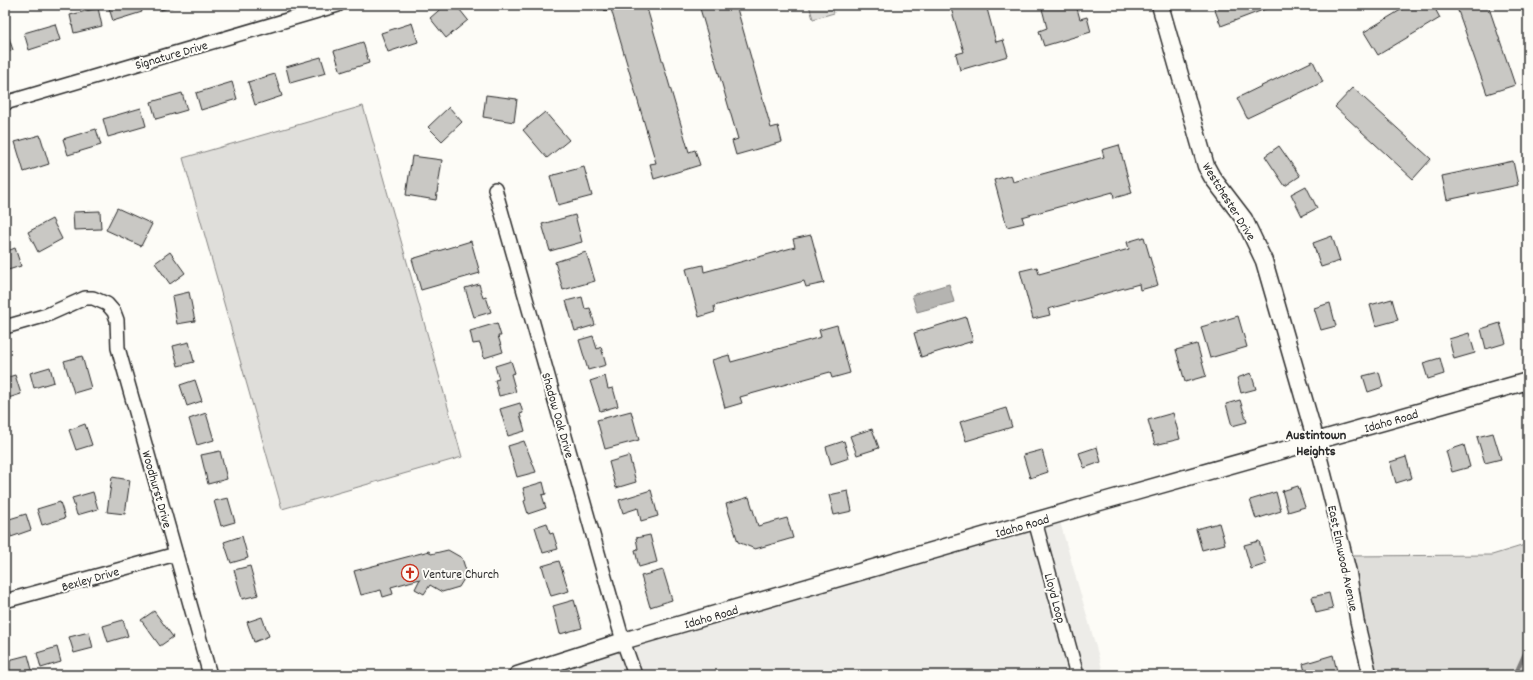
<svg xmlns="http://www.w3.org/2000/svg" width="1533" height="680" font-family="Dekko,sans-serif">
	<style>
		.built { fill: #edece8 }
		.green { fill: #dfdeda; stroke: #858482 }
		.water { fill: #b5b4b1; stroke: #7e7d7b }
		.lines { fill: none; stroke-linecap: round; stroke-linejoin: round }
		.stream { stroke: #7e7d7b; stroke-width: 4 }
		.building { fill: #c9c8c4; stroke: #2b2b2b }
		.minor-casing { stroke: #2b2b2b; stroke-width: 16 }
		.tertiary-casing { stroke: #2b2b2b; stroke-width: 19 }
		.minor { stroke: #fdfcf7; stroke-width: 13 }
		.tertiary { stroke: #fdfcf7; stroke-width: 16 }
		.labels { text-anchor: middle; stroke-width: 4; stroke-linejoin: round; paint-order: stroke }
		.street-label { font-size: 13px; fill: #2b2b2b; stroke: #fdfcf7 }
		.poi-label { font-size: 13px; fill: #2b2b2b; stroke: #fdfcf7; text-anchor: start }
		.neighbourhood-label { font-size: 14px; font-weight: bold; fill: #2b2b2b; stroke: #fdfcf7 }
	</style>
	<rect width="100%" height="100%" fill="#fdfcf7"/>
	<filter id="ink" filterUnits="userSpaceOnUse"><feTurbulence type="fractalNoise" baseFrequency=".025" numOctaves="2"/><feDisplacementMap in="SourceGraphic" scale="8" xChannelSelector="R" yChannelSelector="G"/><feConvolveMatrix kernelMatrix="1 2 1 2 8 2 1 2 1" color-interpolation-filters="sRGB"/></filter>
	<g filter="url(#ink)">
		<path class="built" d="M1058 515 1104 675H517Z"/>
		<g class="green">
			<path d="M809 5H831L834 13 813 19Z"/>
			<path d="M363 106 462 457 282 509 183 158Z"/>
			<path d="M1528 544V675H1370L1345 556 1492 555Z"/>
		</g>
		<path class="water" d="M949 284 954 302 917 312 912 295Z"/>
		<g class="lines">
			<path class="stream" d="M1515 675 1528 646"/>
		</g>
		<g class="building">
			<path d="M108 5H140L142 12 113 21Z"/>
			<path d="M160 5H179L161 10Z"/>
			<path d="M445 5H456L468 20 446 38 430 18Z"/>
			<path d="M603 5H646L689 152 695 150 700 165 654 179 650 164 656 163 611 9 605 11Z"/>
			<path d="M699 5H736L771 128 778 126 782 142 736 155 732 141 738 139Z"/>
			<path d="M950 5H986L996 42 1003 40 1008 56 960 70 956 54 964 52Z"/>
			<path d="M1041 5H1076L1080 19 1087 17 1091 32 1044 46 1039 31 1047 28Z"/>
			<path d="M1213 5H1276L1221 26Z"/>
			<path d="M1409 5H1433L1440 18 1378 55 1364 32Z"/>
			<path d="M1456 5H1488L1515 85 1487 94Z"/>
			<path d="M98 8 102 26 74 33 70 15Z"/>
			<path d="M412 23 418 42 388 52 381 33Z"/>
			<path d="M55 24 60 40 29 50 24 33Z"/>
			<path d="M5 27 13 50 5 53Z"/>
			<path d="M363 42 369 63 341 72 334 51Z"/>
			<path d="M321 57 326 73 290 83 286 67Z"/>
			<path d="M1313 61 1323 82 1247 118 1237 98Z"/>
			<path d="M275 74 282 96 255 105 248 82Z"/>
			<path d="M232 82 237 99 201 110 196 93Z"/>
			<path d="M1353 88 1431 159 1413 179 1335 107Z"/>
			<path d="M182 93 187 110 156 119 151 102Z"/>
			<path d="M486 95 517 99 514 122 483 117Z"/>
			<path d="M449 107 462 122 442 141 428 127Z"/>
			<path d="M141 108 146 126 108 137 103 119Z"/>
			<path d="M545 112 569 140 547 158 523 130Z"/>
			<path d="M96 129 101 145 68 155 63 139Z"/>
			<path d="M40 135 49 164 24 172 15 142Z"/>
			<path d="M1119 145 1132 193 1114 198 1113 192 1022 217 1024 223 1007 227 994 180 1011 175 1013 182 1104 157 1102 150Z"/>
			<path d="M1279 146 1300 176 1285 186 1265 156Z"/>
			<path d="M5 151 10 166 5 167Z"/>
			<path d="M412 156 442 160 436 200 406 195Z"/>
			<path d="M1513 161 1518 185 1447 200 1442 176Z"/>
			<path d="M584 167 592 196 558 205 550 176Z"/>
			<path d="M1306 186 1317 208 1302 216 1291 194Z"/>
			<path d="M117 208 152 224 141 246 106 230Z"/>
			<path d="M100 211 101 229 74 230 73 212Z"/>
			<path d="M575 215 582 242 550 251 542 224Z"/>
			<path d="M52 219 62 239 38 252 28 232Z"/>
			<path d="M811 235 824 283 806 287 804 281 714 306 715 312 699 317 686 269 703 265 704 272 795 247 793 239Z"/>
			<path d="M1332 236 1340 261 1321 267 1313 243Z"/>
			<path d="M1144 237 1158 285 1140 290 1139 284 1048 309 1050 315 1033 319 1020 271 1037 267 1039 274 1129 249 1127 242Z"/>
			<path d="M471 241 480 273 421 290 412 259Z"/>
			<path d="M15 248 21 266 5 271V252Z"/>
			<path d="M170 252 185 273 170 284 155 263Z"/>
			<path d="M586 252 595 281 563 290 555 262Z"/>
			<path d="M479 284 483 298 486 297 491 312 474 317 465 288Z"/>
			<path d="M189 292 195 321 177 324 172 296Z"/>
			<path d="M582 297 585 309 590 308 595 325 575 331 566 301Z"/>
			<path d="M1392 299 1398 320 1376 326 1370 305Z"/>
			<path d="M1330 303 1336 326 1321 330 1314 308Z"/>
			<path d="M1238 316 1247 347 1210 358 1201 327Z"/>
			<path d="M966 317 973 341 921 357 914 333Z"/>
			<path d="M497 323 501 336H498L503 352 484 358 480 343 473 344 470 331Z"/>
			<path d="M1500 323 1506 343 1486 349 1481 329Z"/>
			<path d="M837 325 850 373 832 378 830 372 740 397 742 403 725 408 712 360 729 355 731 362 821 337 819 330Z"/>
			<path d="M1469 333 1475 353 1454 359 1449 339Z"/>
			<path d="M593 336 597 349 601 347 606 365 588 370 579 340Z"/>
			<path d="M189 342 194 362 178 366 173 346Z"/>
			<path d="M1197 344 1206 376 1185 382 1176 350Z"/>
			<path d="M82 356 91 388 74 393 64 361Z"/>
			<path d="M1440 358 1444 374 1428 379 1423 363Z"/>
			<path d="M511 361 515 373 511 374 516 392 499 396 495 380 499 379 495 366Z"/>
			<path d="M50 367 54 382 34 388 30 373Z"/>
			<path d="M1379 372 1383 387 1368 392 1363 376Z"/>
			<path d="M1251 373 1256 389 1241 393 1237 378Z"/>
			<path d="M15 375 21 394 5 399V378Z"/>
			<path d="M605 376 608 389 613 388 618 406 600 411 590 381Z"/>
			<path d="M195 380 202 401 187 406 180 385Z"/>
			<path d="M1240 400 1247 422 1232 426 1226 404Z"/>
			<path d="M520 403 523 413 520 414 525 431 508 436 500 409Z"/>
			<path d="M1006 408 1012 427 966 441 960 422Z"/>
			<path d="M631 411 639 440 605 449 597 420Z"/>
			<path d="M206 413 214 440 197 445 189 419Z"/>
			<path d="M1173 413 1180 439 1155 445 1148 420Z"/>
			<path d="M85 424 92 445 76 450 69 430Z"/>
			<path d="M872 429 879 448 857 455 850 436Z"/>
			<path d="M1493 433 1501 459 1485 463 1477 437Z"/>
			<path d="M524 441 536 472 517 477 508 446Z"/>
			<path d="M844 441 849 458 831 464 826 447Z"/>
			<path d="M1464 445 1470 467 1452 472 1446 451Z"/>
			<path d="M1097 447 1101 462 1084 468 1079 453Z"/>
			<path d="M1042 450 1048 472 1030 478 1023 455Z"/>
			<path d="M220 451 227 479 208 484 201 455Z"/>
			<path d="M629 456 636 482 616 488 609 462Z"/>
			<path d="M1406 457 1412 478 1396 483 1390 462Z"/>
			<path d="M112 477 130 480 125 514 107 512Z"/>
			<path d="M543 482 546 494 542 495 546 508 528 514 524 501 526 500 523 488Z"/>
			<path d="M1298 486 1305 507 1288 512 1282 491Z"/>
			<path d="M651 490 658 516 641 521 638 508 623 513 619 500Z"/>
			<path d="M848 491 852 511 834 515 829 495Z"/>
			<path d="M93 492 98 509 77 515 72 498Z"/>
			<path d="M1276 492 1281 511 1256 519 1250 500Z"/>
			<path d="M749 497 758 526 787 518 793 538 755 549 738 542 726 504Z"/>
			<path d="M228 498 235 522 221 526 214 501Z"/>
			<path d="M60 502 65 518 42 525 37 509Z"/>
			<path d="M26 514 31 530 11 537 6 520Z"/>
			<path d="M547 523 550 534 553 533 558 549 543 553 535 527Z"/>
			<path d="M1219 523 1225 544 1202 550 1196 529Z"/>
			<path d="M650 535 657 562 639 567 635 550 638 549 636 538Z"/>
			<path d="M242 536 248 558 231 563 224 542Z"/>
			<path d="M1259 541 1266 564 1251 569 1244 545Z"/>
			<path d="M448 550 462 558 467 574 459 587 442 592 430 585 424 594 415 589 420 579 391 587 393 594 383 597 381 590 361 595 354 571 429 551 431 554Z"/>
			<path d="M559 561 569 591 551 596 542 566Z"/>
			<path d="M250 566 258 595 242 599 234 570Z"/>
			<path d="M663 570 672 600 650 607 641 576Z"/>
			<path d="M1329 593 1333 609 1316 613 1312 597Z"/>
			<path d="M574 600 582 628 560 634 553 606Z"/>
			<path d="M154 611 173 637 160 646 141 620Z"/>
			<path d="M262 617 269 636 254 642 247 622Z"/>
			<path d="M123 620 128 636 108 642 103 626Z"/>
			<path d="M89 632 93 648 74 653 69 637Z"/>
			<path d="M57 647 61 662 41 668 37 653Z"/>
			<path d="M28 655 32 670 5 675V661Z"/>
			<path d="M1333 655 1338 675H1306L1303 664Z"/>
		</g>
		<g class="lines">
			<g class="minor-casing">
				<g id="minor">
					<path d="M5 103 338 5"/>
					<path d="M495 189 623 641 635 675"/>
					<path d="M5 327 47 315 85 298H93L107 304 114 312 117 320 118 348 210 675"/>
					<path d="M1316 441 1349 570 1357 621 1370 675"/>
					<path d="M1035 521 1077 675"/>
					<path d="M5 601 176 554"/>
				</g>
			</g>
			<g class="tertiary-casing">
				<g id="tertiary">
					<path d="M1160 5 1206 166 1212 177 1244 219 1264 261 1316 441"/>
					<path d="M517 675 623 641 1100 502 1528 381"/>
				</g>
			</g>
			<use href="#minor" class="minor"/>
			<use href="#tertiary" class="tertiary"/>
		</g>
	</g>
	<defs>
		<g id="church-ring" transform="scale(0.9)"><circle r="9.5" fill="#fdfcf7" stroke="#c8321e" stroke-width="1.5"/><path d="M-1.2-6h2.4v3.5h3.3v2.4h-3.3V6h-2.4V-.1h-3.3v-2.4h3.3Z" fill="#c8321e"/></g>
	</defs>
	<g fill-rule="evenodd">
		<use href="#church-ring" x="410" y="573"/>
	</g>
	<g class="labels">
		<g class="street-label">
			<text transform="translate(171 54) rotate(-16)" y="5">Signature Drive</text>
			<text transform="translate(1230 201) rotate(58)" y="5">Westchester Drive</text>
			<text transform="translate(559 415) rotate(74)" y="5">Shadow Oak Drive</text>
			<text transform="translate(1391 420) rotate(-16)" y="5">Idaho Road</text>
			<text transform="translate(158 489) rotate(74)" y="5">Woodhurst Drive</text>
			<text transform="translate(1022 525) rotate(-16)" y="5">Idaho Road</text>
			<text transform="translate(1344 558) rotate(78)" y="5">East Elmwood Avenue</text>
			<text transform="translate(90 578) rotate(-16)" y="5">Bexley Drive</text>
			<text transform="translate(1056 598) rotate(75)" y="5">Lloyd Loop</text>
			<text transform="translate(711 616) rotate(-16)" y="5">Idaho Road</text>
		</g>
		<g class="poi-label">
			<text x="423" y="578">Venture Church</text>
		</g>
		<g class="neighbourhood-label">
			<text x="1316" y="439">Austintown<tspan x="1316" dy="16">Heights</tspan></text>
		</g>
	</g>
	<rect width="1533" height="680" fill="none" stroke="#fdfcf7" stroke-width="20"/>
	<rect x="10" y="10" width="1513" height="660" fill="none" stroke="#2b2b2b" stroke-width="1.5" filter="url(#ink)"/>
</svg>
